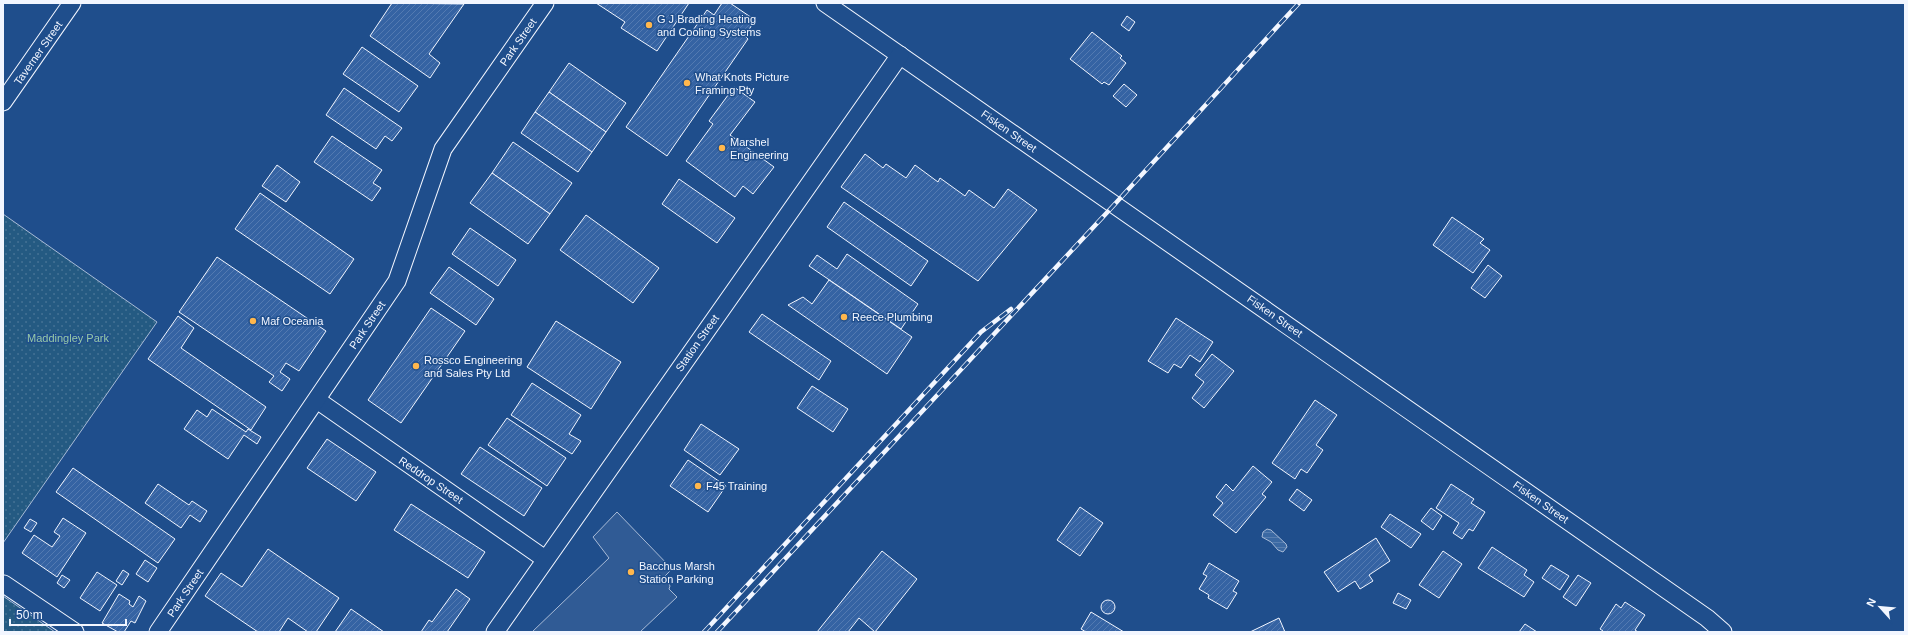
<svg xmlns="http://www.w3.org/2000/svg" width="1908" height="635" font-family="Arial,sans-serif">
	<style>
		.park { fill: url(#park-dots); stroke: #a8bbd7 }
		.parking { fill: #305b95; stroke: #a8bbd7 }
		.water { fill: url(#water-rules); stroke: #a8bbd7 }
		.building { fill: url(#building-hatch); stroke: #f2f6ff }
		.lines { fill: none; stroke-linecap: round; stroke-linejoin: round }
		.minor-casing { stroke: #f2f6ff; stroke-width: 19 }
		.minor { stroke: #1f4e8c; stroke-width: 17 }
		.rail-casing { stroke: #f2f6ff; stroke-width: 4.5 }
		.rail { stroke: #1f4e8c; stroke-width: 3; stroke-dasharray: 9; stroke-linecap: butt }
		.poi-dot { fill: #ffb74d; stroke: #1f4e8c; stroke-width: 1.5 }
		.labels { text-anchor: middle; stroke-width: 3; stroke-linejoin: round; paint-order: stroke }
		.poi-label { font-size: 11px; fill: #f2f6ff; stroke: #1f4e8c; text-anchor: start }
		.street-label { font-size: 11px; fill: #f2f6ff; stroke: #1f4e8c }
		.park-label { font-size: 11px; fill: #97c8a6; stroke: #1f4e8c }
	</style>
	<defs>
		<pattern id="park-dots" width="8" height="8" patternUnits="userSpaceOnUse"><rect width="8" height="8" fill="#245a82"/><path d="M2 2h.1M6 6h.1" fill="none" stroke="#447295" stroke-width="1.8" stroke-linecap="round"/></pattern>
		<pattern id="water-rules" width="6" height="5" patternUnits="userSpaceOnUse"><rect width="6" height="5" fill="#3b69a3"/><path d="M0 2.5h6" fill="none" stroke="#587fb1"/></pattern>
		<pattern id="building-hatch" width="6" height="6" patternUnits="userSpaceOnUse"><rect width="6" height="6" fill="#3563a3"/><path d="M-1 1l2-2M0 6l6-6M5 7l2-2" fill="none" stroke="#537ab1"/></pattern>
	</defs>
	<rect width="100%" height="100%" fill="#1f4e8c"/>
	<g class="park">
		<path d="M3 214 157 322 3 543Z"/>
		<path d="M3 596 55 632H3Z"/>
	</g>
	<path class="parking" d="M617 512 672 569 665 576 670 586 669 589 677 597 640 632H532L609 558 593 537Z"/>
	<path class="water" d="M1267 529 1271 530 1286 544 1287 547 1283 552 1278 550 1271 542 1262 537 1263 532Z"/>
	<g class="building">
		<path d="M392 3 464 4 429 54 440 63 430 78 370 36Z"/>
		<path d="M596 3H689L657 51 621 28 625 22Z"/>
		<path d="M722 3H730L755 20 745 36 748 39 667 156 626 127 707 10 714 15Z"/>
		<path d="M1127 16 1135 22 1129 31 1121 25Z"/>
		<path d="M1092 32 1122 56 1120 58 1126 63 1109 85 1104 82 1102 84 1070 59Z"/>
		<path d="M362 47 418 86 399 112 343 74Z"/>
		<path d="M569 63 626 103 606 132 549 92Z"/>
		<path d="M1124 84 1137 95 1126 107 1113 96Z"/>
		<path d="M734 87 755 102 730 135 774 167 753 194 743 186 735 197 686 161 713 124 709 121Z"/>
		<path d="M344 88 402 128 392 141 385 136 376 149 326 115Z"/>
		<path d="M549 92 606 132 592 152 535 112Z"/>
		<path d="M535 112 592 152 578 172 521 133Z"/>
		<path d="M332 136 382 170 373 183 381 188 372 201 314 162Z"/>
		<path d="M513 142 572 183 550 214 492 173Z"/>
		<path d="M865 154 883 168 886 164 906 178 915 165 938 182 940 178 965 196 969 190 994 208 1008 189 1037 210 978 281 841 187Z"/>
		<path d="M277 165 300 182 286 202 262 186Z"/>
		<path d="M492 173 550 214 528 244 470 203Z"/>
		<path d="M679 179 735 218 717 243 662 204Z"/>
		<path d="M260 193 354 259 330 294 235 229Z"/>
		<path d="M844 202 928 261 911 286 827 227Z"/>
		<path d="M586 215 659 268 633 303 560 250Z"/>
		<path d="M1452 217 1484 239 1480 243 1490 250 1473 273 1433 245Z"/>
		<path d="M470 228 516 260 498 286 452 254Z"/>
		<path d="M847 254 918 304 901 329 809 266 817 255 837 269Z"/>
		<path d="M217 257 326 331 299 371 286 363 280 372 290 379 282 391 269 382 274 376 179 312Z"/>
		<path d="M1488 265 1502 276 1485 298 1471 288Z"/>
		<path d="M449 267 494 299 476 325 430 293Z"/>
		<path d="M829 280 912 337 887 374 788 305 803 297 812 304Z"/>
		<path d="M431 308 465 331 401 423 368 400Z"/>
		<path d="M762 314 831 361 819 380 749 332Z"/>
		<path d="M178 316 194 328 181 348 266 407 251 430 148 359Z"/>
		<path d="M1176 318 1213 342 1200 362 1190 355 1181 368 1174 364 1168 373 1148 361Z"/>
		<path d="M556 321 621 362 591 409 527 367Z"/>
		<path d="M1212 354 1234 371 1204 408 1192 398 1204 382 1195 375Z"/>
		<path d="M532 383 581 415 569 434 581 441 572 454 511 415Z"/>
		<path d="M812 386 848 409 833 432 797 408Z"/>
		<path d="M1315 400 1337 415 1316 445 1323 450 1307 473 1301 469 1295 479 1272 463Z"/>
		<path d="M212 409 246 432 248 429 261 437 257 444 244 435 228 459 184 429 197 410 207 417Z"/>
		<path d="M507 418 566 458 547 486 488 445Z"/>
		<path d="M701 424 739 449 720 475 684 450Z"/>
		<path d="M327 439 376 472 356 501 307 468Z"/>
		<path d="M480 447 542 488 524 516 461 474Z"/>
		<path d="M688 460 726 486 708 512 670 486Z"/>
		<path d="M1253 466 1272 482 1262 494 1266 497 1236 533 1213 515 1223 503 1216 497 1226 484 1233 491Z"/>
		<path d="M73 468 175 539 158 563 56 492Z"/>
		<path d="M158 484 189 505 192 501 207 511 200 522 190 515 181 528 145 503Z"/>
		<path d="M1451 484 1474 499 1471 503 1485 512 1473 531 1469 529 1462 539 1453 533 1459 523 1436 508Z"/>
		<path d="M1297 489 1312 500 1304 511 1289 500Z"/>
		<path d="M411 504 485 552 468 578 394 530Z"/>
		<path d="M1080 507 1103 523 1080 556 1057 540Z"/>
		<path d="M1431 508 1442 516 1433 530 1421 521Z"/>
		<path d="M1390 514 1421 534 1411 548 1381 527Z"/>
		<path d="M63 518 86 533 57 577 22 553 34 535 52 547 60 536 54 532Z"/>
		<path d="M30 519 37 523 31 532 24 528Z"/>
		<path d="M1376 538 1390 561 1369 575 1373 581 1360 589 1355 581 1338 592 1324 572Z"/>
		<path d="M1492 547 1527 570 1524 575 1534 582 1524 597 1478 568Z"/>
		<path d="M268 549 339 598 316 632H308L288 618 279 632H258L205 596 221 573 242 587Z"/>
		<path d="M882 551 917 579 875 632 859 618 848 632H817Z"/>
		<path d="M1443 551 1462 564 1439 598 1419 585Z"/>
		<path d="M145 560 157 568 148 582 136 574Z"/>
		<path d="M1209 563 1239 581 1233 591 1237 593 1227 609 1208 598 1209 595 1199 589 1207 576 1203 574Z"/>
		<path d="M1551 565 1569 576 1560 590 1542 578Z"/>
		<path d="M123 570 129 574 122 585 116 581Z"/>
		<path d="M97 572 117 585 100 611 80 598Z"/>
		<path d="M62 575 70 580 64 588 57 583Z"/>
		<path d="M1578 575 1591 583 1576 606 1563 597Z"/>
		<path d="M456 589 470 599 447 632H421L429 620 432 622Z"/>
		<path d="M1398 593 1411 600 1406 609 1393 603Z"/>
		<path d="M119 594 130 601 129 604 133 607 139 596 146 601 135 623 131 621 124 632H118L102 623Z"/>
		<circle cx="1108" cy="607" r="7"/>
		<path d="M1625 602 1645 615 1635 630 1638 632H1602L1603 631 1600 629 1616 604 1621 608Z"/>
		<path d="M351 609 384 632H335Z"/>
		<path d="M1091 612 1124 632H1086L1081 629Z"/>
		<path d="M1279 618 1285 632H1250Z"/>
		<path d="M1525 624 1537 632H1519Z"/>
	</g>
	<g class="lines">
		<g class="minor-casing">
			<g id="minor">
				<path d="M825 3 1707 618 1723 632"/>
				<path d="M3 102 72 3"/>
				<path d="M317 400 545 559"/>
				<path d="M4 584 75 632"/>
				<path d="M158 632 397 281 443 149 545 3"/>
				<path d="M495 632 900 55"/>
			</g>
		</g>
		<use href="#minor" class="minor"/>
		<g class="rail-casing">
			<g id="rail">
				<path d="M704 632 981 332 1011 309"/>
				<path d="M717 632 1114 205 1299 3"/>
			</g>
		</g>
		<use href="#rail" class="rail"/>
	</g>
	<g class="poi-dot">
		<circle cx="649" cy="25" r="4"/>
		<circle cx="687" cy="83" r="4"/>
		<circle cx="722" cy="148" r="4"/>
		<circle cx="844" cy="317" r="4"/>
		<circle cx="253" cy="321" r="4"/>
		<circle cx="416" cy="366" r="4"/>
		<circle cx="698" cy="486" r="4"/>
		<circle cx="631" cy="572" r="4"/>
	</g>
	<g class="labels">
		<g class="poi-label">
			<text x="657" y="23">G J Brading Heating<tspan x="657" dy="13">and Cooling Systems</tspan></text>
			<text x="695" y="81">What Knots Picture<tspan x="695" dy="13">Framing Pty</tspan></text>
			<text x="730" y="146">Marshel<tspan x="730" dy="13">Engineering</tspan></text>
			<text x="852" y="321">Reece Plumbing</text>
			<text x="261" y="325">Maf Oceania</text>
			<text x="424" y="364">Rossco Engineering<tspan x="424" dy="13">and Sales Pty Ltd</tspan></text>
			<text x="706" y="490">F45 Training</text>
			<text x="639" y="570">Bacchus Marsh<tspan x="639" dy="13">Station Parking</tspan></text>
		</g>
		<g class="street-label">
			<text transform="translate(518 42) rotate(-55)" y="4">Park Street</text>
			<text transform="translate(38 53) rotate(-55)" y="4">Taverner Street</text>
			<text transform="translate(1009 131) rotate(35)" y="4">Fisken Street</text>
			<text transform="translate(1275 316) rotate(35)" y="4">Fisken Street</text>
			<text transform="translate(367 325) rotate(-56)" y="4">Park Street</text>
			<text transform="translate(697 343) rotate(-55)" y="4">Station Street</text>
			<text transform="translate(431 480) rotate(34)" y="4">Reddrop Street</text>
			<text transform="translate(1541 502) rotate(35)" y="4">Fisken Street</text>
			<text transform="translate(185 593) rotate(-56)" y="4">Park Street</text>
		</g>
		<g class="park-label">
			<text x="68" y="342">Maddingley Park</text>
		</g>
	</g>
	<rect width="1908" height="635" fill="none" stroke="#f2f6ff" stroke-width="8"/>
	<g transform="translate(1880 607) rotate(297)" stroke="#1f4e8c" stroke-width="3" paint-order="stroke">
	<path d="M0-3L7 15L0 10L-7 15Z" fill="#f2f6ff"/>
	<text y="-6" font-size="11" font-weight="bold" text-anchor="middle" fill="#f2f6ff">N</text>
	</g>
	<path d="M10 619v6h116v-6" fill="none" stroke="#f2f6ff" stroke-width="2"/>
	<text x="16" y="619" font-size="12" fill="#f2f6ff" stroke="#1f4e8c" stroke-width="3" paint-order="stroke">50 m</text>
</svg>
